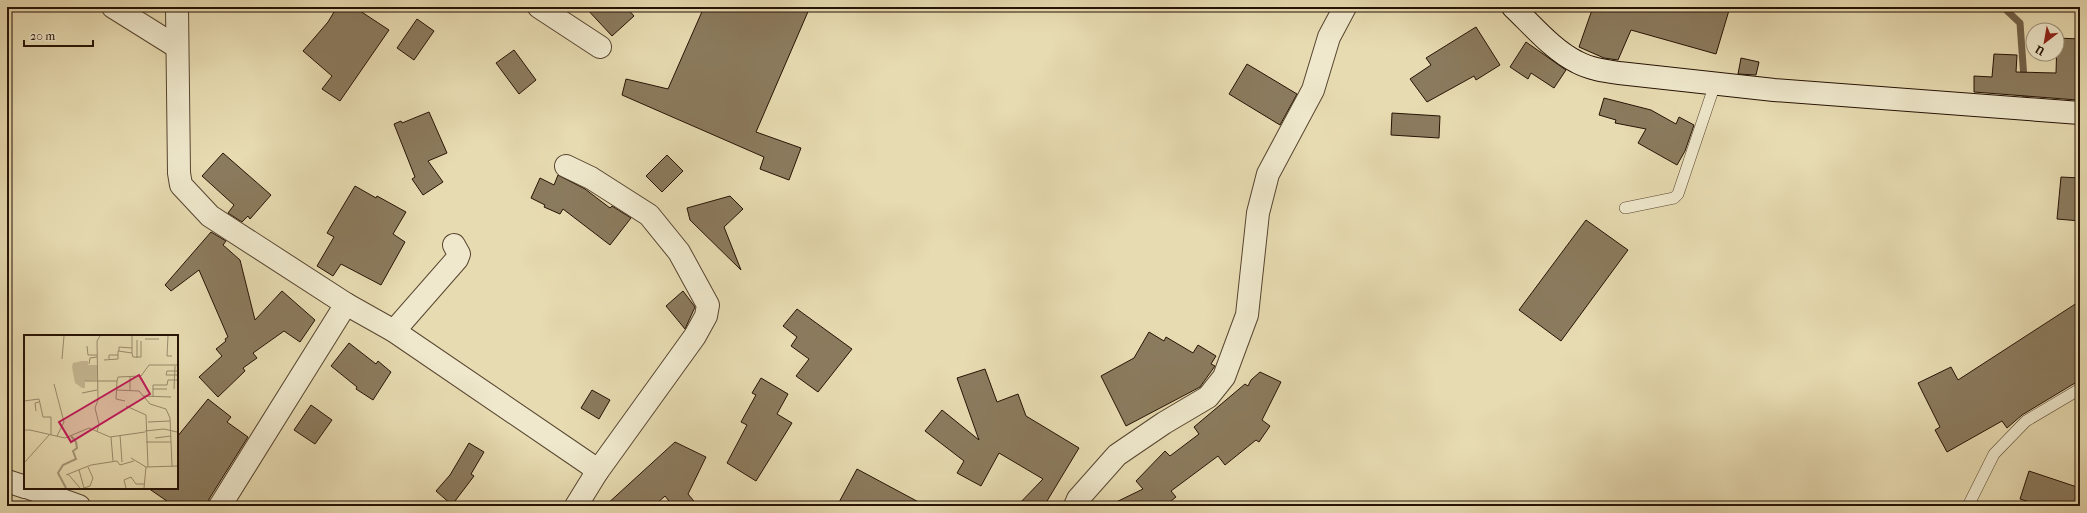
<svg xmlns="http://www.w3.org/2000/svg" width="2087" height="513" font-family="'IM FELL French Canon',serif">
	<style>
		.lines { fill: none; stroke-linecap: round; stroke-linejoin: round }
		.stream { stroke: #736249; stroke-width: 7 }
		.building { fill: #8b7b5e; stroke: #271305 }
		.lane-casing { stroke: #574530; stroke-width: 12 }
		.street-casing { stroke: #574530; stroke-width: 24 }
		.secondary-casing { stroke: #271305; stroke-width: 24 }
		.lane { stroke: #efe8cc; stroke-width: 11 }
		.street { stroke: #efe8cc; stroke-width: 22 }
		.secondary { stroke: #efe8cc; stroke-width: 22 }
		.inset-river { fill: none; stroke: #a69777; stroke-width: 2 }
		.inset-road { fill: none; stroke: #9a8b6c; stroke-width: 1 }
		.view { fill: #c2185b; fill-opacity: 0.15; stroke: #c2185b; stroke-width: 2 }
		.inset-edge { fill: none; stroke: #271305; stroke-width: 2 }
	</style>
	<rect width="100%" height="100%" fill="#e7dbb1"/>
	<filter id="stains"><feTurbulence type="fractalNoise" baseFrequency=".005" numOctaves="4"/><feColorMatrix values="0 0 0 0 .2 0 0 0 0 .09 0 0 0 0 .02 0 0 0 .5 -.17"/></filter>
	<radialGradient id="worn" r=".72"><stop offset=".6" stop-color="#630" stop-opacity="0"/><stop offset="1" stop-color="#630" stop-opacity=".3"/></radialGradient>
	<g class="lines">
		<path class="stream" d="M2003 7 2020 23 2026 107"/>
	</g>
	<g class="building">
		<path d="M337 7H354L389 30 340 101 322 89 332 76 303 51 328 22Z"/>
		<path d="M585 7H626L634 16 612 36Z"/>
		<path d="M704 7H810L756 132 801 148 789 180 760 169 764 157 622 95 626 79 668 89Z"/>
		<path d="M1593 7H1730L1716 54 1631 30 1618 60 1604 58 1579 47Z"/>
		<path d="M417 19 434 31 414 60 397 48Z"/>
		<path d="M1476 27 1500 65 1476 80 1474 76 1427 102 1410 79 1431 65 1426 58Z"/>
		<path d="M2057 38 2080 39 2077 100 1974 92V76L1992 77 1994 54 2017 55 2016 72 2056 73Z"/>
		<path d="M1526 42 1566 70 1554 88 1531 73 1528 79 1510 67Z"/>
		<path d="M514 50 536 80 519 94 496 63Z"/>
		<path d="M1741 58 1759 62 1756 75 1738 74Z"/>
		<path d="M1247 64 1297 94 1280 125 1229 94Z"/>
		<path d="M1604 98 1651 110 1676 124 1679 117 1694 125 1685 151 1677 165 1638 143 1646 129 1615 123 1616 120 1599 115Z"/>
		<path d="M429 112 447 153 428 161 443 182 423 195 412 179 415 177 394 124 401 121 402 123Z"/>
		<path d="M1392 113 1440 116 1439 138 1391 135Z"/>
		<path d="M223 153 271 195 250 219 248 216 242 222 228 213 234 205 202 176Z"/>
		<path d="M667 155 683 171 662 192 646 176Z"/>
		<path d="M558 175 585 189 610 208 612 206 631 218 610 245 563 209 560 214 544 207 545 205 531 198 540 178 554 185Z"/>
		<path d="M2061 177 2080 178V221L2057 219Z"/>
		<path d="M355 186 376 198 377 196 406 212 393 234 405 242 381 285 341 264 333 276 317 266 334 237 327 233Z"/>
		<path d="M730 196 743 209 724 227 741 270 690 220 687 208Z"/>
		<path d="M1586 220 1628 250 1561 341 1519 310Z"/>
		<path d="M211 232 226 241 223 245 240 260 255 320 282 291 315 320 300 342 284 331 253 353 257 358 243 368 245 371 218 397 199 377 222 356 216 349 226 341 225 339 228 337 199 270 171 291 165 285Z"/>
		<path d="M683 291 695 307 685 329 666 306Z"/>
		<path d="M2080 301V380L2022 415 2007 428 2002 421 1947 452 1935 430 1940 427 1918 383 1951 367 1958 380Z"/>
		<path d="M797 309 852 349 818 392 796 376 809 359 791 346 797 337 783 326Z"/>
		<path d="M1149 332 1164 341 1166 337 1193 353 1198 345 1216 356 1211 364 1215 366 1200 387 1126 426 1101 376 1134 358Z"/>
		<path d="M349 343 376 364 378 361 391 372 373 400 356 389 357 387 331 366Z"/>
		<path d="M985 369 997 402 1018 394 1026 416 1079 448 1044 506H1017L1043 479 999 453 981 486 957 473 964 461 925 431 942 410 979 440 957 378Z"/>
		<path d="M1260 372 1281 382 1262 420 1270 426 1259 442 1256 440 1225 465 1218 456 1171 491 1176 497 1165 506H1108L1143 489 1136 481 1165 451 1170 456 1199 434 1194 427 1245 384 1248 386 1251 380Z"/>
		<path d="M761 378 788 394 777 414 792 423 756 481 727 463 747 425 741 422 756 395 752 393Z"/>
		<path d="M592 390 610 400 599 419 581 408Z"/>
		<path d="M208 399 231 417 227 422 248 437 209 499 208 506H174L148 488H177V437Z"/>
		<path d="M311 405 332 420 315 444 294 430Z"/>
		<path d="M675 442 706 457 688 494 698 506H673L665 496 654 506H605Z"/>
		<path d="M469 443 484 452 471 474 474 476 452 505 436 491 450 475Z"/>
		<path d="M857 469 926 506H837Z"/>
		<path d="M2029 471 2080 488V506H2041L2020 499Z"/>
	</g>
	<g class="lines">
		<g class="lane-casing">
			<g id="lane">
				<path d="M1625 208 1674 198 1678 194 1715 84"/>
				<path d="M1968 506 1994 454 2026 421 2080 389"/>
			</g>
		</g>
		<g class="street-casing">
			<g id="street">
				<path d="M113 7 177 47"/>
				<path d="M177 7 179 173 181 185 210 216 346 304 394 331 589 464 597 472"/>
				<path d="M539 7 600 47"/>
				<path d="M566 166 591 178 649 215 679 252 708 305 706 316 695 336 597 472 576 506"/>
				<path d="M394 331 457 259 459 254 454 245"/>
				<path d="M7 481 25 487"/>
				<path d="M29 488 79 506"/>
				<path d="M220 506 346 304"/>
				<path d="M1075 506 1078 499 1117 455 1164 423 1208 397 1224 377 1247 315 1258 213 1268 174 1313 90 1329 37 1345 7"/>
			</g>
		</g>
		<g class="secondary-casing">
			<path id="secondary" d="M1513 7C1533 26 1553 50 1577 62 1590 69 1605 71 1619 73L1774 90 2080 113"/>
		</g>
		<use href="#lane" class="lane"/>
		<use href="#street" class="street"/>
		<use href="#secondary" class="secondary"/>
	</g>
	<g transform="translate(24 335)">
		<rect width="154" height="154" fill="#e7dbb1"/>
		<path d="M58 26H64V33V30H73V45L61 46V53H58L51 48 48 32 49 28Z" fill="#c6b994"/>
		<path class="inset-river" d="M42 153 34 138 39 130 52 124 49 116 53 113 52 107 47 101"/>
		<path class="inset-road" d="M144 1 143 21H148M121 4H135M113 5V23M63 11 64 20H73M95 16V12L108 13M108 18 109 22H117V6M38 24 40 1M85 24V20H94M80 25 94 24V16L108 18V1M65 29 66 23 73 22M154 36H143L142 40H154M61 46H93L94 42 117 41 125 30H154M93 46 92 64 101 66M30 49 40 87 33 101M129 54H143M150 54 151 31M93 55 115 56 126 69 142 74 146 83 148 131M106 55V42M58 58 73 55M119 61 147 62M129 62V50H143L144 45H154M0 66 15 64 19 82H27V100M102 71 122 80 124 132M12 76 11 68 15 67M124 87 146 86M0 95H6L41 103 65 93 86 102 121 97M73 96 75 89 71 73 74 65 73 6 76 1M121 96 140 94 153 97M96 100 98 127M87 102 89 126M131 103 147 101M122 107H147M107 123 122 132M0 128 26 99M55 135 60 153M44 139 56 153M42 140 67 130 93 126 96 130 110 126M60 153 66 151 69 143 64 132M102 153 100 145 107 142 112 149H120M120 153 122 132 154 131"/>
		<path class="view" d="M115 40 126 59 47 107 35 87Z"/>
		<rect width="154" height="154" class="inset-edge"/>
	</g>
	<rect width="2087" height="513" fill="none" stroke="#e7dbb1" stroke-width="24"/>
	<rect x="8" y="8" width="2071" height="497" fill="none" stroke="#271305" stroke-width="2"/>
	<rect x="12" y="12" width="2063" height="489" fill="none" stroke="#271305"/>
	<g transform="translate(2045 42) rotate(211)"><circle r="19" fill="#efe8cc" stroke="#9f937c"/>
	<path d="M0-3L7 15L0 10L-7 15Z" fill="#8f2418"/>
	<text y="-6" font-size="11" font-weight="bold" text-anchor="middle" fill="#271305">U</text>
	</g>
	<path d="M24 40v6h69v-6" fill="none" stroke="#271305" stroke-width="2"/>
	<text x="30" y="40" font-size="12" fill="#271305" stroke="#efe8cc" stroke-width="3" paint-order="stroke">20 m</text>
	<rect width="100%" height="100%" filter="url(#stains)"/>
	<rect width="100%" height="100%" fill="url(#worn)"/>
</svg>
